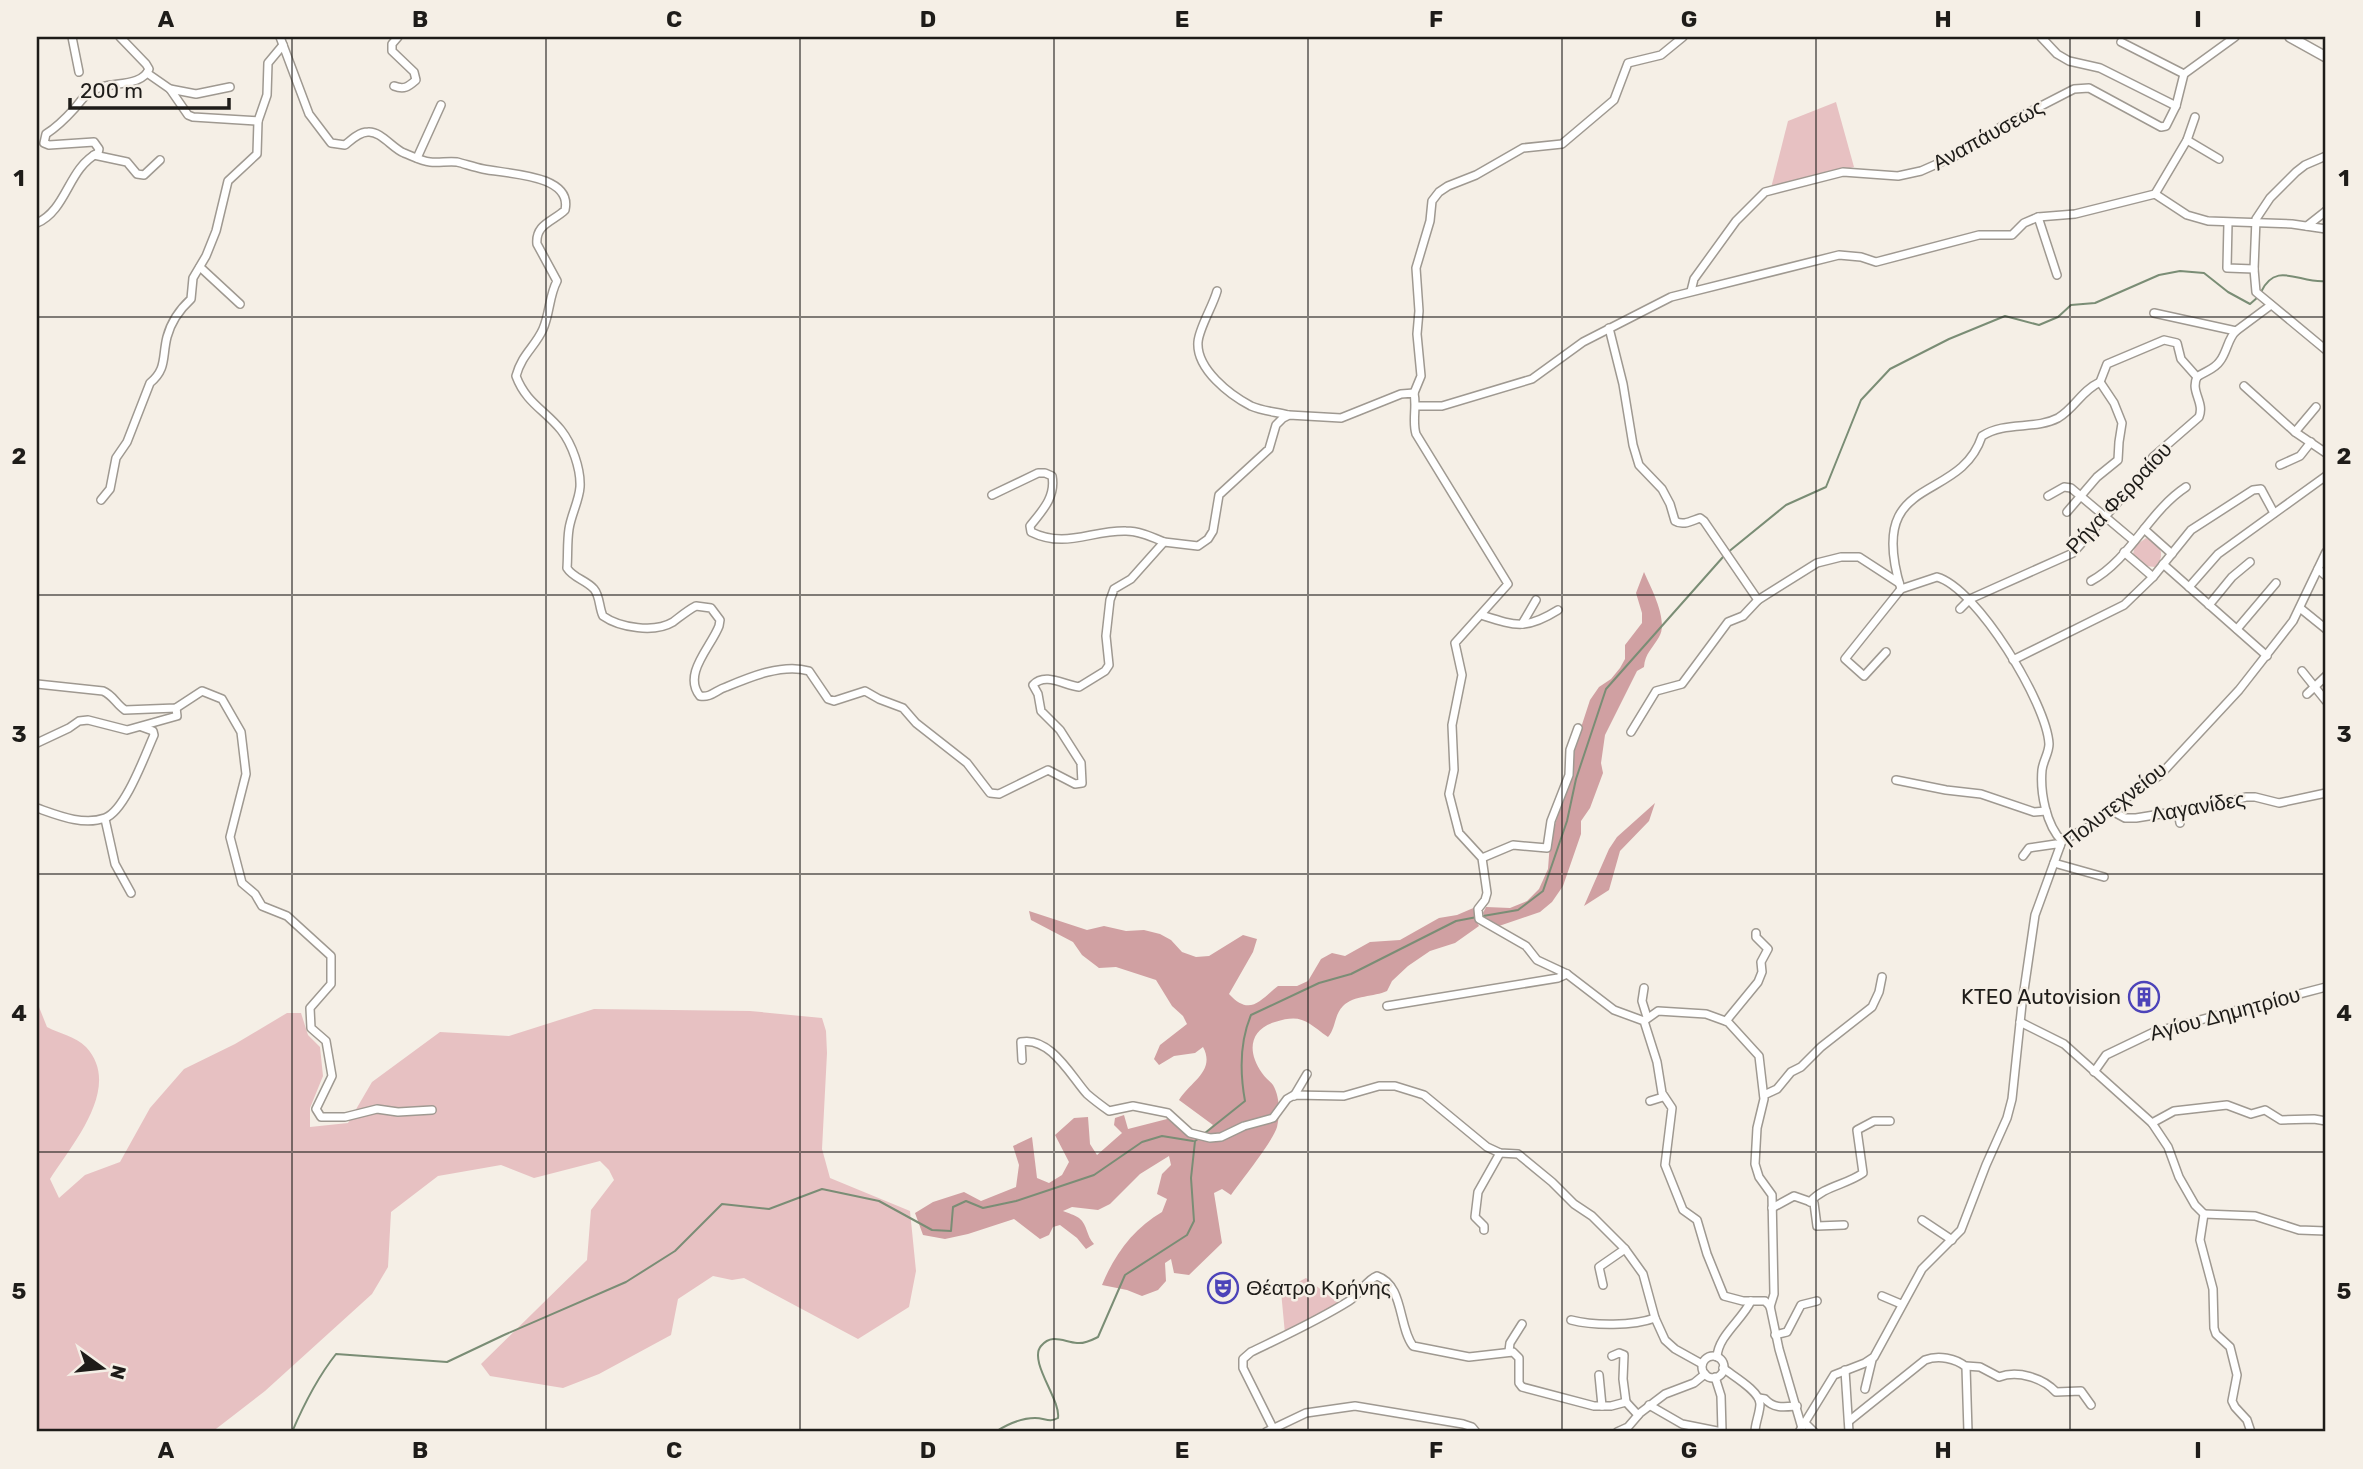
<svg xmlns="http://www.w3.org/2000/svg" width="2363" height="1469" font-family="Rubik,sans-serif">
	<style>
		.green { fill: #e7c1c2 }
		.forest { fill: #d0a0a2 }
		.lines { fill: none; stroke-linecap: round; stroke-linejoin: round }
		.stream { stroke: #7a8d75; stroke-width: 2 }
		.minor-casing { stroke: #9f9991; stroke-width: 10 }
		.major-casing { stroke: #9f9991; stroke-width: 12 }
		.minor { stroke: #fff; stroke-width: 7 }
		.major { stroke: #fff; stroke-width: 9 }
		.grid { fill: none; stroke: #1e1c19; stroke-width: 2; stroke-opacity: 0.55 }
		.labels { text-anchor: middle; stroke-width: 5; stroke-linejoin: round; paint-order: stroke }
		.street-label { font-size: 21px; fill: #1e1c19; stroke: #f5efe6 }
		.poi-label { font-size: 21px; fill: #1e1c19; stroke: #f5efe6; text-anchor: end }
		.neatline { fill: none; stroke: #1e1c19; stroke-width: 2.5 }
		.grid-label { font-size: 23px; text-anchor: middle; font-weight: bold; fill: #1e1c19 }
	</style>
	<rect width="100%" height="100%" fill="#f5efe6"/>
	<g class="green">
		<path d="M1836 102 1854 167 1771 188 1788 121Z"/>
		<path d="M2146 538C2160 543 2167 555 2155 567L2145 566 2133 554 2135 546Z"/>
		<path d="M37 1002 47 1027C60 1034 75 1036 86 1047 123 1087 72 1144 50 1179L59 1198 85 1175 120 1162 150 1108 184 1069 235 1044 287 1013H301L308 1035 320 1047 323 1076 310 1108V1127L348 1123 372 1082 440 1032 509 1036 594 1009 750 1011 822 1018 826 1031 827 1053 822 1149 830 1178 910 1211 916 1271 909 1307 858 1339 744 1278 732 1280 713 1276 678 1299 671 1335 599 1374 563 1388 490 1376 481 1364 587 1260 591 1210 614 1180 609 1170 600 1161 534 1178 501 1165 438 1176 391 1212 388 1267 372 1294 265 1391 212 1432H37Z"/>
		<path d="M1306 1278 1342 1306 1285 1334 1281 1291Z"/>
	</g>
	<g class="forest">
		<path d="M1644 572C1651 588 1669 621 1659 637 1653 648 1645 653 1644 667L1637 671 1605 735 1601 763 1603 773 1590 808 1581 821V834L1563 886 1552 902 1540 912 1499 926 1486 920 1483 913 1486 907 1510 908 1527 901 1539 889 1548 869 1550 842 1562 801 1569 788 1575 746 1590 700 1599 687 1611 679 1620 668 1625 659V645L1642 623V613L1636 593Z"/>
		<path d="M1655 803 1649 821 1620 851 1609 890 1584 906 1609 849 1617 837Z"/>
		<path d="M1478 906 1476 921 1479 926 1455 943 1430 951 1408 966 1392 981 1387 991C1374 997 1354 995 1343 1006 1334 1015 1336 1028 1328 1037 1307 1022 1302 1013 1275 1022 1249 1030 1247 1052 1262 1073 1265 1078 1270 1081 1273 1085 1280 1097 1280 1114 1277 1127 1273 1141 1241 1181 1231 1195L1222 1189 1214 1193 1222 1243 1189 1275 1174 1273 1171 1259 1165 1263 1166 1281 1158 1290 1142 1296 1127 1290 1102 1285C1114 1255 1134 1228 1162 1212L1167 1199 1157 1194 1162 1174 1171 1165 1169 1156 1140 1174 1110 1204 1098 1210 1072 1207 1063 1211C1068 1213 1075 1215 1079 1218 1088 1225 1086 1236 1094 1244L1086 1249 1077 1238 1060 1225 1053 1227 1049 1235 1040 1239 1014 1219 968 1234 945 1239 923 1235 915 1213 933 1202 964 1192 981 1201 1016 1187 1019 1165 1013 1146 1032 1137 1037 1178 1049 1183 1062 1175 1069 1162 1055 1135 1074 1118 1088 1117 1090 1144 1097 1155 1122 1133 1114 1125 1115 1118 1124 1115 1128 1129 1171 1118 1197 1136 1206 1133 1213 1125 1179 1100C1190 1082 1216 1071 1203 1047L1195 1053 1174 1056 1159 1065 1154 1059 1160 1045 1187 1024 1183 1016 1172 1006 1156 980 1116 967 1099 968 1082 955 1073 942 1031 920 1029 911 1087 930 1104 926 1126 931 1144 930 1160 934 1171 940 1182 952 1196 957 1209 956 1243 935 1257 939 1253 952 1229 994C1250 1017 1260 1000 1278 986H1297L1308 981 1321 959 1332 953 1345 956 1370 942 1400 940 1439 918 1457 915Z"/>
	</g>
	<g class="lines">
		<g class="stream">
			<path d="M2261 292C2276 260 2300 284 2326 281"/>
			<path d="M1727 553 1786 505 1826 487 1861 400 1890 369 1949 339 2005 316 2039 325 2058 317 2071 305 2095 303 2159 275 2180 271 2204 273 2228 292 2250 304 2258 297"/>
			<path d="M1483 916 1518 910 1543 891 1567 821 1576 779 1606 689 1723 557"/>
			<path d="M1205 1133 1245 1101C1240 1073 1240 1041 1251 1015L1319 983 1351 974 1456 921 1477 917"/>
			<path d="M292 1432C304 1404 317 1378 336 1354L447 1362 504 1335 626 1282 675 1251 722 1204 769 1209 822 1189 879 1201 932 1230 951 1231 953 1207 966 1201 983 1208 1016 1201 1094 1175 1142 1142 1162 1136 1193 1141"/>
			<path d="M995 1432C1006 1425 1022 1418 1035 1418 1045 1418 1049 1423 1058 1418 1061 1400 1028 1361 1041 1346 1052 1333 1064 1342 1077 1343 1085 1344 1092 1340 1098 1337L1125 1275 1187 1235 1194 1221 1191 1178 1195 1141 1198 1139"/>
		</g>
		<g class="minor-casing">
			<g id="minor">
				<path d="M72 37 79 72"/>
				<path d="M280 37 309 114 331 143 345 145C351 140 359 132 368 132 381 131 392 148 404 153 412 156 421 161 430 162 439 163 448 161 457 162 465 164 474 167 483 169 506 174 573 174 565 210 554 221 535 224 537 244L557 281C549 296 550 313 543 329 535 347 522 354 516 376 526 403 545 410 561 430 572 444 581 469 580 487 579 501 571 515 569 529 567 542 568 555 567 568 573 578 586 580 594 589 600 596 599 608 603 616 620 628 655 633 673 622 681 616 688 610 696 606L711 608 720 620 719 626C711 647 682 674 700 696 711 698 716 690 726 687 750 677 783 663 809 671L828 699 834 701 865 691 879 699 903 708 916 723 967 763 990 793 999 794 1048 770 1075 784 1082 783 1081 763 1060 730 1041 711 1038 694 1033 685C1045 672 1064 685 1079 687L1105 671 1109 665 1106 636 1110 600 1114 589 1131 579 1164 542 1198 546 1208 539 1213 531 1219 495 1269 449 1276 425 1283 418 1289 415 1341 418 1401 394 1414 393C1417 407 1412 421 1416 434L1508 584 1455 643 1462 675 1452 725 1454 770 1449 794 1459 833 1482 858 1487 893 1485 900 1478 909 1479 919 1526 946 1537 960 1567 974 1614 1010 1644 1021 1657 1062 1662 1093 1672 1108 1665 1165 1683 1210 1697 1220 1707 1254 1724 1296 1743 1301H1765L1770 1306 1779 1349 1802 1428"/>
				<path d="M2041 37 2057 54 2069 61 2100 68 2176 106"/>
				<path d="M2121 42 2184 74"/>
				<path d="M147 73 170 89 188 115 193 117 258 121 267 95 268 63 283 45"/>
				<path d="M394 86C404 90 408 87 416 80L414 72 392 51V44L398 37"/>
				<path d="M170 89 196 94 230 87"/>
				<path d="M2187 140 2219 159"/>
				<path d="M94 155 127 162 137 174 144 175 160 160"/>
				<path d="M2326 156 2305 165 2296 172 2270 198 2256 219 2254 269 2256 292 2326 350"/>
				<path d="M417 158 441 105"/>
				<path d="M2155 194 2187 140 2195 117"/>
				<path d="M2038 217 2057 275"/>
				<path d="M37 223C67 210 68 168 98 153L99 149 94 142 49 145 44 143 46 134C57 127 66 118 75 108 79 103 84 96 90 92 106 80 141 89 149 69L146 64 120 37"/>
				<path d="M2228 223 2227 268 2254 269"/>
				<path d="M2307 226 2326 211"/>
				<path d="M200 267 240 304"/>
				<path d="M1217 291C1213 306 1199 328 1198 342 1196 369 1230 395 1251 406 1262 411 1277 412 1288 415"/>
				<path d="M1691 291 1694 279 1736 221 1765 192 1843 172 1898 176 1921 171 1955 156 2004 125 2074 89 2089 88 2161 127 2166 126 2176 106 2184 74 2235 37"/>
				<path d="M2154 313 2236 331 2271 305"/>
				<path d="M1609 328 1623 384 1633 445 1639 465 1662 489 1670 504 1675 521C1683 526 1691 521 1700 518L1704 521 1758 600"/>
				<path d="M2197 377C2205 371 2214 370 2220 361 2227 352 2228 338 2236 331"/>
				<path d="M2244 386 2295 432 2326 453"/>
				<path d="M1414 393 1421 376 1417 334 1419 311 1416 268 1430 221 1432 201 1439 192 1448 186 1476 175 1523 148 1562 144 1614 100 1628 63 1661 55 1683 37"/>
				<path d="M1417 406H1442L1532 379 1583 342 1671 297 1839 255 1861 257 1876 262 1979 235H2012L2024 223 2038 217 2075 214 2155 194 2187 215 2208 221 2292 224 2326 229"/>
				<path d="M2295 432 2316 407"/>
				<path d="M2280 465 2300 456 2311 442"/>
				<path d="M992 495 1038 473H1045L1052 476C1056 497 1042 511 1030 526L1031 532C1066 549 1091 530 1126 531 1139 531 1152 537 1164 542"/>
				<path d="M2048 496 2064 487 2071 488 2134 541"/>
				<path d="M101 500 110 489 116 458 127 442 150 383C167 369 162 357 167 337 171 322 179 310 191 299L193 278 206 256 216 231 228 181 257 154 258 121"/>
				<path d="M2067 512 2097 477 2118 460 2119 442 2122 423 2114 403 2100 382"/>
				<path d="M2144 529 2172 554"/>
				<path d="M2124 552 2153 577"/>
				<path d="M2163 564 2267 656"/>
				<path d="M2318 569 2326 576"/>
				<path d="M2091 581C2131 559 2148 512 2186 487"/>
				<path d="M2189 587 2218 554 2326 476"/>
				<path d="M1901 589C1865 471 1959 506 1982 436 2005 421 2035 430 2058 418 2075 408 2081 391 2100 382L2107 364 2164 340 2177 343 2181 359 2197 377"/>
				<path d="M2209 605 2232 577 2250 562"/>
				<path d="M2300 608 2326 629"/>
				<path d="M1960 609 1970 599 2073 553 2140 477 2153 457 2199 417C2205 402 2190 392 2197 377"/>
				<path d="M1481 615C1516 626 1526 630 1558 610"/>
				<path d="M1522 624 1536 600"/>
				<path d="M2237 629 2276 583"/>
				<path d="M1886 652 1864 676 1845 659 1901 589 1937 577C1977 588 2047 704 2049 744 2049 753 2043 761 2042 770 2040 792 2046 825 2062 841"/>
				<path d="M2013 660 2124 605 2153 577 2191 530 2253 490 2261 489 2274 513"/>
				<path d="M2302 671 2326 701"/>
				<path d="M37 684 103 691C113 695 116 704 125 710L176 708 202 691 222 699 241 732 246 774 230 837 242 883 255 894 262 906 287 916 331 956V984L310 1008 311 1028 326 1041 332 1076 316 1109 321 1117H345L377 1109 398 1112 432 1110"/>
				<path d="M2307 694 2326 676"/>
				<path d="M1631 732 1656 691 1682 684 1728 622 1743 616 1758 600 1817 563 1841 557H1859L1899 583"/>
				<path d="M37 743 69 728 79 721 88 720 127 730 177 716 176 708"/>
				<path d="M1896 780 1946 790 1981 794 2034 812 2046 811"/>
				<path d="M37 808C57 815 83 826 105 818 125 811 145 755 154 735L153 731 142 727"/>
				<path d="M2112 811 2125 818H2136L2216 805 2246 797H2255L2279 803 2326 793"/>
				<path d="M2178 811 2180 823"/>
				<path d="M105 819 115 864 131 893"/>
				<path d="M2023 856 2029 848 2056 844 2060 846"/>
				<path d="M1482 858 1513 845 1547 848 1551 821 1569 775 1570 750 1578 728"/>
				<path d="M2054 863 2104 877"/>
				<path d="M1644 988 1642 1001 1647 1017"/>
				<path d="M1387 1006 1558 978 1567 974"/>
				<path d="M1644 1021 1658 1011 1706 1014 1728 1022 1759 1056 1764 1099 1757 1128 1755 1164 1759 1177 1772 1195 1774 1294 1770 1307"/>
				<path d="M1726 1021 1758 982 1762 972 1761 962 1768 949 1756 937V933"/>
				<path d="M2020 1022 2064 1044 2152 1123 2168 1147 2179 1177 2195 1205 2204 1214 2200 1240 2213 1289 2214 1328 2216 1334 2230 1347 2237 1375 2232 1401 2235 1407 2247 1420 2251 1432"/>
				<path d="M1022 1060 1021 1042C1050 1036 1071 1076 1087 1094 1094 1100 1102 1106 1109 1111L1133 1106 1168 1113 1190 1133 1210 1138 1221 1137 1244 1126 1273 1118 1287 1099 1294 1095 1344 1096 1379 1086H1395L1424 1095 1487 1147 1500 1153 1518 1154 1552 1182 1574 1204 1592 1216 1625 1249 1643 1274 1655 1318 1665 1340 1675 1349 1702 1364"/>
				<path d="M2094 1072 2106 1055 2154 1032 2326 987"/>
				<path d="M1764 1095 1777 1089 1791 1072 1801 1067 1821 1047 1872 1007 1879 992 1882 977"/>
				<path d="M1294 1096 1307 1074"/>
				<path d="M1650 1101 1663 1097"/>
				<path d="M2152 1123 2174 1111 2227 1105 2251 1114 2265 1110 2281 1120 2314 1119 2326 1121"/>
				<path d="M1810 1202C1824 1186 1846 1185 1863 1173L1857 1130 1874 1121H1890"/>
				<path d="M1772 1208 1794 1196 1814 1203 1817 1226 1844 1225"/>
				<path d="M2204 1214 2255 1216 2299 1230 2326 1231"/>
				<path d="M1922 1220 1952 1240"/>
				<path d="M1484 1230V1226L1475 1217 1478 1192 1500 1153"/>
				<path d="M1603 1285 1599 1267 1625 1249"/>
				<path d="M1882 1296 1901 1304"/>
				<path d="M1571 1320C1594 1326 1633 1326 1655 1318"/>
				<path d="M1775 1335 1787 1332 1801 1305 1817 1301"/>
				<path d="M1509 1351 1510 1343 1522 1324"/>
				<path d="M1612 1356 1619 1353 1624 1355 1623 1379 1626 1402"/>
				<circle cx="1713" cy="1367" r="11"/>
				<path d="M1717 1357C1718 1336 1742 1320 1751 1301"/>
				<path d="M1966 1366 1980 1367 1999 1377C2018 1370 2043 1378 2056 1392L2081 1391 2091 1405"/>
				<path d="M1723 1368C1733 1376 1760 1391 1760 1404 1760 1413 1755 1423 1755 1432"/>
				<path d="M1845 1370 1849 1432"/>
				<path d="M1599 1375 1602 1406"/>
				<path d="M1715 1377 1721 1396 1722 1431"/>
				<path d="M1865 1389 1872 1360"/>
				<path d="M1759 1398 1765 1399C1774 1409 1784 1407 1797 1406"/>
				<path d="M1649 1405 1682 1424 1722 1432"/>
				<path d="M1849 1421 1925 1360C1938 1355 1956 1358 1966 1367L1968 1432"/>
				<path d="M1805 1423 1814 1432"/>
				<path d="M1273 1428 1243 1368V1359L1251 1352C1284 1336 1317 1321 1349 1301 1360 1294 1366 1280 1377 1276 1404 1285 1398 1326 1413 1346L1469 1357 1513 1352 1519 1358V1383L1522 1387 1594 1406H1611L1626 1402 1638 1415"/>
				<path d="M1266 1432 1306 1413 1355 1406 1463 1424 1472 1427 1476 1432"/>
				<path d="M1617 1432 1628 1427 1640 1413 1665 1394 1694 1383 1705 1374"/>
				<path d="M1799 1432 1834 1375 1865 1363 1874 1357 1922 1269 1961 1230 1986 1165 2007 1118 2012 1099 2022 1004 2035 915 2062 841 2092 825 2116 805 2160 775 2239 690 2293 621 2326 552"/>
			</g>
		</g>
		<g class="major-casing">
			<path id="major" d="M2290 37 2326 57"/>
		</g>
		<use href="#minor" class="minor"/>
		<use href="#major" class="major"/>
	</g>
	<path class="grid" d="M292 37V1432M546 37V1432M800 37V1432M1054 37V1432M1308 37V1432M1562 37V1432M1816 37V1432M2070 37V1432M37 317H2326M37 595H2326M37 874H2326M37 1152H2326"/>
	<defs>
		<g id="building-ring" transform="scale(1.575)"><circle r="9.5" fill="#f5efe6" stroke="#4c43b9" stroke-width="1.5"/><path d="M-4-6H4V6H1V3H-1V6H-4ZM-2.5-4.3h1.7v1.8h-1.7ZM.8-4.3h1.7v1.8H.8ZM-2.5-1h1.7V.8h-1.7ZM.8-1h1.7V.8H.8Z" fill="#4c43b9"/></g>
		<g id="theatre-ring" transform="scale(1.575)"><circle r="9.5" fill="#f5efe6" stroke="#4c43b9" stroke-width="1.5"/><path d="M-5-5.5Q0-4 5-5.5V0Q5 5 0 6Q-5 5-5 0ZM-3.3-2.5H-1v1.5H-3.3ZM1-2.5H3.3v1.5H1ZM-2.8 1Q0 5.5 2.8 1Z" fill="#4c43b9"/></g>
	</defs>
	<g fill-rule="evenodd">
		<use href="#building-ring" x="2144" y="997"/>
		<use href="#theatre-ring" x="1223" y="1288"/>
	</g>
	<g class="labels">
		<g class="street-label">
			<text transform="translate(1988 135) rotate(-29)" y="7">Αναπάυσεως</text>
			<text transform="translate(2119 498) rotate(-47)" y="7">Ρήγα Φερραίου</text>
			<text transform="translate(2115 805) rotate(-38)" y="7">Πολυτεχνείου</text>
			<text transform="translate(2198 807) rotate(-10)" y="7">Λαγανίδες</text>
			<text transform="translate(2225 1014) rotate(-15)" y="7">Αγίου Δημητρίου</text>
		</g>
		<g class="poi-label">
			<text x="2121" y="1004">KTEO Autovision</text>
			<text x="1246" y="1295" text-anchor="start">Θέατρο Κρήνης</text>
		</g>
	</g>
	<rect width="2363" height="1469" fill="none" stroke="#f5efe6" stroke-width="77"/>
	<g transform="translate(102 1368) rotate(105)" stroke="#f5efe6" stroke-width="5" paint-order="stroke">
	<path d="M0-5L12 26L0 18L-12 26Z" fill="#1e1c19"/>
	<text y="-10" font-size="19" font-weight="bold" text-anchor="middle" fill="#1e1c19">N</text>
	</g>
	<path d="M70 98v10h159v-10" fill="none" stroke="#1e1c19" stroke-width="3.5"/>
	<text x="80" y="98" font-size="21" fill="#1e1c19" stroke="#f5efe6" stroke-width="5" paint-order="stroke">200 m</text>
	<rect x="38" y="38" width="2286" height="1392" class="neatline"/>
	<g class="grid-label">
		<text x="166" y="27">A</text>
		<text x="420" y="27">B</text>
		<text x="674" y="27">C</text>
		<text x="928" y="27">D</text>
		<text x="1182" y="27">E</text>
		<text x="1436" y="27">F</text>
		<text x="1689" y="27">G</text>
		<text x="1943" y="27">H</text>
		<text x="2198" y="27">I</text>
		<text x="19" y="186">1</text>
		<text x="2344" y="186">1</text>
		<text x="19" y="464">2</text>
		<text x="2344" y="464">2</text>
		<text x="19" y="742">3</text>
		<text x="2344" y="742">3</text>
		<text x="19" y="1021">4</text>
		<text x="2344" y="1021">4</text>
		<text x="19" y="1299">5</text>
		<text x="2344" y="1299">5</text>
		<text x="166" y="1458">A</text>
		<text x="420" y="1458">B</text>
		<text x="674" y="1458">C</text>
		<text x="928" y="1458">D</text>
		<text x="1182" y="1458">E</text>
		<text x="1436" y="1458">F</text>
		<text x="1689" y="1458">G</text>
		<text x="1943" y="1458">H</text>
		<text x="2198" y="1458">I</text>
	</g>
</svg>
